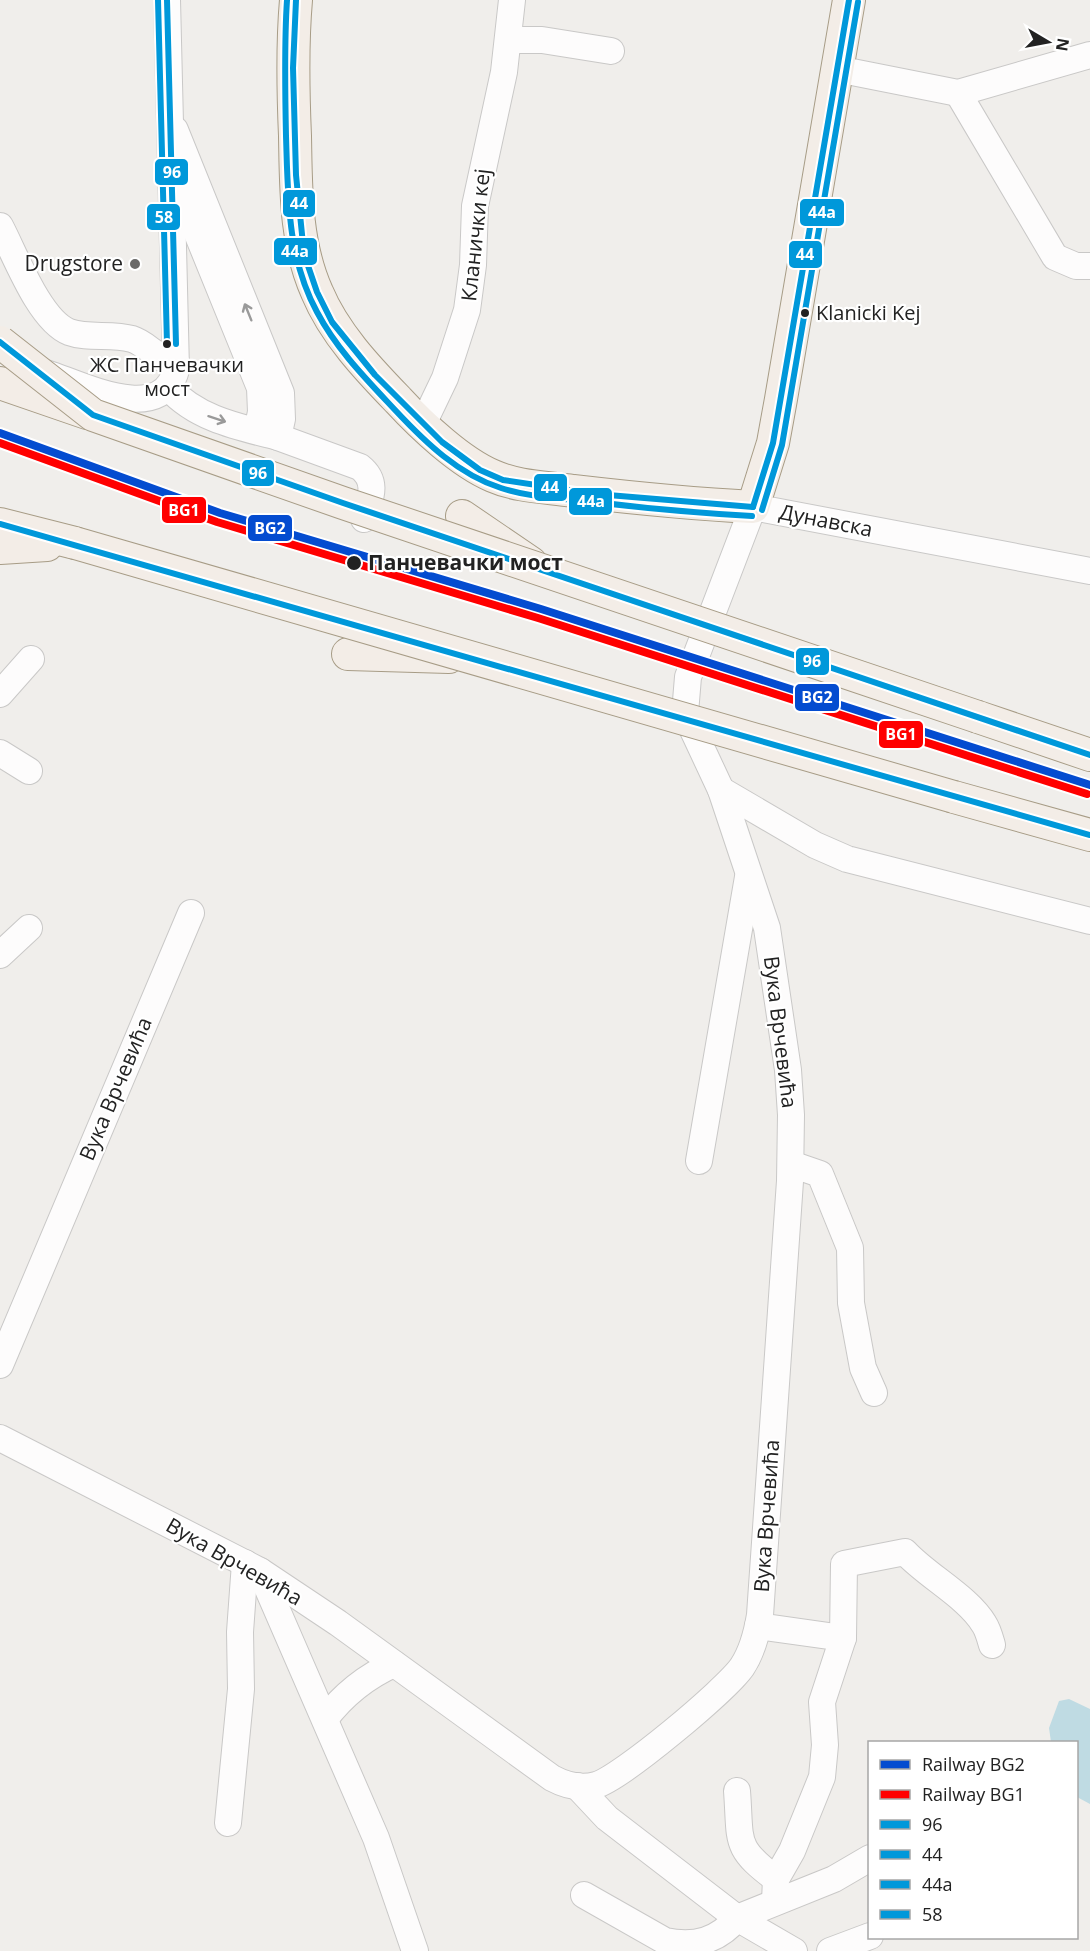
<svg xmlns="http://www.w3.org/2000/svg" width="1090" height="1951" font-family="'Open Sans',sans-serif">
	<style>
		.water { fill: #bfdbe3 }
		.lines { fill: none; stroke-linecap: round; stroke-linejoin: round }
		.minor-casing { stroke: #c9c8c7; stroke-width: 28 }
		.major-casing { stroke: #a79c86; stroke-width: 34 }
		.minor { stroke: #fdfcfc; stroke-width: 26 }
		.major { stroke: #f3ede7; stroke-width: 32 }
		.major-bridge-casing { stroke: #a79c86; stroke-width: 34; stroke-linecap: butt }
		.major-bridge { stroke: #f3ede7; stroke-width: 32 }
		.bus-1-casing { stroke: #fff; stroke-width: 10 }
		.bus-2-casing { stroke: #fff; stroke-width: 10 }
		.bus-3-casing { stroke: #fff; stroke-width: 10 }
		.bus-4-casing { stroke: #fff; stroke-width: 10 }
		.bus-1 { stroke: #0098da; stroke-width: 6 }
		.bus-2 { stroke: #0098da; stroke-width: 6 }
		.bus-3 { stroke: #0098da; stroke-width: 6 }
		.bus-4 { stroke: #0098da; stroke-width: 6 }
		.rail-1-casing { stroke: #fff; stroke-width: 12 }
		.rail-2-casing { stroke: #fff; stroke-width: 12 }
		.rail-1 { stroke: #044cd0; stroke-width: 8 }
		.rail-2 { stroke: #f00; stroke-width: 8 }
		.oneway { stroke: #9a9a9a }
		.poi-dot { fill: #6a6968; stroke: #fff; stroke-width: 2 }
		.bus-dot { fill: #222; stroke: #fff; stroke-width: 2 }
		.labels { text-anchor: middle; stroke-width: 4.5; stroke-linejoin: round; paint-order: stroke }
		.bus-label { font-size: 20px; fill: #222; stroke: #fff; text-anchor: start }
		.street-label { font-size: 21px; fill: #222; stroke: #fff }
		.poi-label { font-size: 21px; fill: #222; stroke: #fff; text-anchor: end }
		.stop-label { font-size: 21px; font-weight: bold; fill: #222; stroke: #fff; text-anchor: start }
		.line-badge { stroke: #fff; stroke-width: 2 }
		.badge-label { font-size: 16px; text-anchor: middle; font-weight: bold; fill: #fff }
	</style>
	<rect width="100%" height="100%" fill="#f0eeeb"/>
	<path class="water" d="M1069 1699 1090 1709V1804L1077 1797 1076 1742H1051L1049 1728 1059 1701Z"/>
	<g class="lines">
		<g class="minor-casing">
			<g id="minor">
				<path d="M509 40H542L611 51"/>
				<path d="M837 69 958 93 1090 55"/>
				<path d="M958 93 1055 257 1076 266H1090"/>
				<path d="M177 184 260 388 261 412 257 431"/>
				<path d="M0 226C15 254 39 320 69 332 88 339 112 333 132 339 148 344 158 361 176 362"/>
				<path d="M46 373C83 385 161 426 176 370L167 0"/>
				<path d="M169 388C197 419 239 427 278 437L282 419 281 393 175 130"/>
				<path d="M423 424 445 378 467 310 473 265 475 206 504 72 512 0"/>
				<path d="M278 437 360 467C379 482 370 499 364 519"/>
				<path d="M0 694 31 659"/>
				<path d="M0 753 29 771"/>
				<path d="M721 790 815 845 847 859 1090 921"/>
				<path d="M0 955 29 928"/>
				<path d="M699 1161 748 877"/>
				<path d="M791 1164 820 1174 850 1248 851 1303 863 1368 874 1393"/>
				<path d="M0 1365 191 913"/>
				<path d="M0 1438 260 1571 338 1623 552 1778C565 1785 581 1789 596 1785 621 1778 726 1690 742 1667 752 1652 757 1633 760 1615L790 1181 791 1115 788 1070 767 928 721 790 685 713 688 677 753 507 1090 571"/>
				<path d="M260 1571 376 1838 415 1951"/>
				<path d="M758 1626 843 1638"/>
				<path d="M325 1719C344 1694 365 1677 394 1664"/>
				<path d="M577 1786 607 1818 737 1918 834 1879 870 1858"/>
				<path d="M737 1791C741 1842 733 1847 776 1879"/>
				<path d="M228 1823 241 1689 240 1632 245 1563"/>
				<path d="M584 1895 665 1941C695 1947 718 1941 737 1918L794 1951"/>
				<path d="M775 1901 776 1879 792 1851 822 1777 825 1745 822 1702 843 1638 844 1564 905 1552C927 1576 968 1597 984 1624 988 1630 990 1638 992 1645"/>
				<path d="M830 1951 870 1936"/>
			</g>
		</g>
		<g class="major-casing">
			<g id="major">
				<path d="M296 0C292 45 293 90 295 136 296 188 295 243 317 292 334 333 367 368 398 400 422 426 460 462 493 476 518 487 546 487 573 491 633 498 693 504 753 507L773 443 781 399 849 0"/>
				<path d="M0 383 87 413"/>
				<path d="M462 516 531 563"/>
				<path d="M0 524 75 543"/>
				<path d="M0 548 47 545"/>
				<path d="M348 654 449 657"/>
				<path d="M978 717 1090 755"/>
				<path d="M954 797 1090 835"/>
			</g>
		</g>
		<use href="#minor" class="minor"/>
		<use href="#major" class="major"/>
		<g class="major-bridge-casing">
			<g id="major-bridge">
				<path d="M0 342 93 415 343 503 978 717"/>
				<path d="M75 543 954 797"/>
			</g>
		</g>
		<use href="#major-bridge" class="major-bridge"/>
		<g class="bus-1-casing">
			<g id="bus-1">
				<path d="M167 0 176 344"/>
				<path d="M0 342 93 415 343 503 1090 755"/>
				<path d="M0 524 1090 835"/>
			</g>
		</g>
		<g class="bus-2-casing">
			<g id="bus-2">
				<path d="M296 0 293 68 296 175 304 254 317 292 332 322 375 375 442 442 480 470 503 480 596 494 753 507"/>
				<path d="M753 507 773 443 849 0"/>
			</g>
		</g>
		<g class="bus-3-casing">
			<g id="bus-3">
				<path d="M287 0C284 45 285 90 286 136 288 196 287 257 317 312 337 350 367 380 396 411 425 442 459 475 501 488 528 497 557 498 586 501 641 508 697 513 752 516"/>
				<path d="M762 510 782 445 858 2"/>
			</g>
		</g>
		<g class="bus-4-casing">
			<path id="bus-4" d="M158 0 167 344"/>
		</g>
		<use href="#bus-1" class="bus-1"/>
		<use href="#bus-2" class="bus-2"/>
		<use href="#bus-3" class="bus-3"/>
		<use href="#bus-4" class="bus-4"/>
		<g class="rail-1-casing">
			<path id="rail-1" d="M0 433 220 513 541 609 1090 785"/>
		</g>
		<g class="rail-2-casing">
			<path id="rail-2" d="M0 443 217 522 538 618 1087 794"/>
		</g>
		<use href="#rail-1" class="rail-1"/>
		<use href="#rail-2" class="rail-2"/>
	</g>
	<defs><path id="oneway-shaft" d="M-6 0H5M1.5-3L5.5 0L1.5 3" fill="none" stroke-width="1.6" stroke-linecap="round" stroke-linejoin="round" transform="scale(1.5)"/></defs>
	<g class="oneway">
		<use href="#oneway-shaft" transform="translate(248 312) rotate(-112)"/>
		<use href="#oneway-shaft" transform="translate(217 419) rotate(18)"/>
	</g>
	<circle class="poi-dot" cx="135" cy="264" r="6"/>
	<g class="bus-dot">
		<circle cx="805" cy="313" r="5"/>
		<circle cx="167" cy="344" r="5"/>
		<circle cx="354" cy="563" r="8"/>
	</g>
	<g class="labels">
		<g class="bus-label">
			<text x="816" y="320">Klanicki Kej</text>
			<text x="167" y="372" text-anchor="middle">ЖС Панчевачки<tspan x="167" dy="24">мост</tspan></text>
		</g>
		<g class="street-label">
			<text transform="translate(476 235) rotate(-84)" y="7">Кланички кеј</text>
			<text transform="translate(826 521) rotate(11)" y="7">Дунавска</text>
			<text transform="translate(780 1032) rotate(83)" y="7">Вука Врчевића</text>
			<text transform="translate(116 1089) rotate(-67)" y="7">Вука Врчевића</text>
			<text transform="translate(767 1516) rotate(-86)" y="7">Вука Врчевића</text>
			<text transform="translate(234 1562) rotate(30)" y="7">Вука Врчевића</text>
		</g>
		<g class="poi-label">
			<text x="123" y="271">Drugstore</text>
		</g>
		<g class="stop-label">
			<text x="368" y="570">Панчевачки мост</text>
		</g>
	</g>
	<g class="line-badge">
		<rect x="154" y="158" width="35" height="28" rx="6" fill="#0098da"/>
		<rect x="282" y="189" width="34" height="29" rx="6" fill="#0098da"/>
		<rect x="799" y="198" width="46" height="29" rx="6" fill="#0098da"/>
		<rect x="146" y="203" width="35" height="28" rx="6" fill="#0098da"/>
		<rect x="273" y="237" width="45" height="29" rx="6" fill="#0098da"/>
		<rect x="788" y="240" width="35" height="29" rx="6" fill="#0098da"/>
		<rect x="241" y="459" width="34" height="28" rx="6" fill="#0098da"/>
		<rect x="533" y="473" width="35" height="29" rx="6" fill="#0098da"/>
		<rect x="568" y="487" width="45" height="29" rx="6" fill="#0098da"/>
		<rect x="161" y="496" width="46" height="28" rx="6" fill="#f00"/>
		<rect x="247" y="514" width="46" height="28" rx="6" fill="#044cd0"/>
		<rect x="795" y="647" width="35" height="29" rx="6" fill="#0098da"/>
		<rect x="794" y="683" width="46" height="29" rx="6" fill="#044cd0"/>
		<rect x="878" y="720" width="46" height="29" rx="6" fill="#f00"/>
	</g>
	<g class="badge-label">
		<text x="172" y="178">96</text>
		<text x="299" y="209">44</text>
		<text x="822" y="218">44a</text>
		<text x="164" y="223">58</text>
		<text x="295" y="257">44a</text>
		<text x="805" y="260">44</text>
		<text x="258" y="479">96</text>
		<text x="550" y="493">44</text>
		<text x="591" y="507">44a</text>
		<text x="184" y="516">BG1</text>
		<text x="270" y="534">BG2</text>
		<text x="812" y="667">96</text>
		<text x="817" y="703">BG2</text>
		<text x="901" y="740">BG1</text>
	</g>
	<rect x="868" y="1741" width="210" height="198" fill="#ffffff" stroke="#a7a7a7" stroke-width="1.5"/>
	<rect x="880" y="1760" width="30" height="9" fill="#044cd0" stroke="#a7a7a7" stroke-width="1.5"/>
	<text x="922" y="1771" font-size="18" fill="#222222">Railway BG2</text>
	<rect x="880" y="1790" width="30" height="9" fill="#ff0000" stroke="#a7a7a7" stroke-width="1.5"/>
	<text x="922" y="1801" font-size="18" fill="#222222">Railway BG1</text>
	<rect x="880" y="1820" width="30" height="9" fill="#0098da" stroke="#a7a7a7" stroke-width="1.5"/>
	<text x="922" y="1831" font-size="18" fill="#222222">96</text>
	<rect x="880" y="1850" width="30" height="9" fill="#0098da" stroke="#a7a7a7" stroke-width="1.5"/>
	<text x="922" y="1861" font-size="18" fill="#222222">44</text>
	<rect x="880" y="1880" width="30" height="9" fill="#0098da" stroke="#a7a7a7" stroke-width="1.5"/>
	<text x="922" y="1891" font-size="18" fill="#222222">44a</text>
	<rect x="880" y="1910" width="30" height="9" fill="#0098da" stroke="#a7a7a7" stroke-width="1.5"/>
	<text x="922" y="1921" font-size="18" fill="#222222">58</text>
	<g transform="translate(1048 42) rotate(100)" stroke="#ffffff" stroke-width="4.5" paint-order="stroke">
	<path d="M0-4.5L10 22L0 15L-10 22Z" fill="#222222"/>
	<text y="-9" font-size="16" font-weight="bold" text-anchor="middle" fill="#222222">N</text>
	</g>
</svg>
